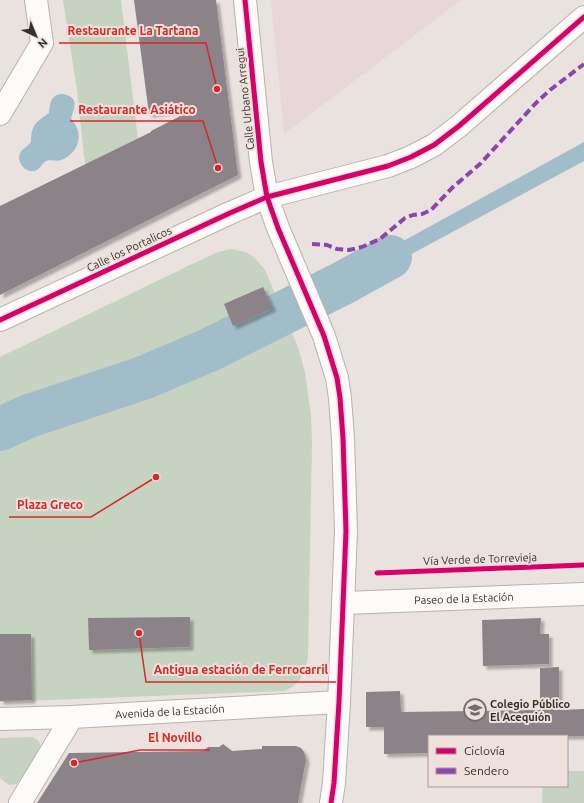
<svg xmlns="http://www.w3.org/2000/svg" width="584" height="803" font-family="Ubuntu,sans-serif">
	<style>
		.industrial { fill: #e7d7d9 }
		.green { fill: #c7d3c1 }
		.water { fill: #a1bdca }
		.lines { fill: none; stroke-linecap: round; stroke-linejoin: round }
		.river { stroke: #a1bdca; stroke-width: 44 }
		.building { fill: #8c8388; filter: url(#shadow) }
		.minor-casing { stroke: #b8b2b0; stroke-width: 24 }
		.minor { stroke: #fcfbfa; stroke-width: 22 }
		.quiet { stroke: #8e44ad; stroke-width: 4; stroke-dasharray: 8 4; stroke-linecap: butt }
		.cycleway-casing { stroke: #eee1db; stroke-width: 8 }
		.cycleway { stroke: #d6006c; stroke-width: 5 }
		.labels { text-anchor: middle; stroke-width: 4; stroke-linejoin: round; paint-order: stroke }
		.street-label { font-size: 11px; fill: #34302d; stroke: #eee1db }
		.poi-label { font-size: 11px; font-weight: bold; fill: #34302d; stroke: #eee1db; text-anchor: start }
		.leader { fill: none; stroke: #d62828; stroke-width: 1.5 }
		.callout-dot { fill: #d62828; stroke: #eee1db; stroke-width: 1.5 }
		.callout-label { font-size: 12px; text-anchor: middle; font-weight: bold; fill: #d62828; stroke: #eee1db; stroke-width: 4; stroke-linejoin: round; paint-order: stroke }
	</style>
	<defs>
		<filter id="shadow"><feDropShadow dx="3.5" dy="3.5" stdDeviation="1" flood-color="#0004"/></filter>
	</defs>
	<rect width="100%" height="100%" fill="#eae2df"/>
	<path class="industrial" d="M271 0H461L284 134Z"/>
	<g class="green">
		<path d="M63 0H121L138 139 85 165 77 90Z"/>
		<path d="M231 249 246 252 254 257 265 270 298 347 305 372 311 416 312 440 308 657C305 672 300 685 284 691L0 702V357L186 267 218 252Z"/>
		<path d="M32 737C38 739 41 742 40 749L17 784 9 785 0 778V738Z"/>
		<path d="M567 771H584V803H542V786H567Z"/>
	</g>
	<g class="water">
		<path d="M63 94C79 97 75 107 71 118 73 122 77 126 78 131 81 144 73 156 61 160 56 162 51 159 46 161 42 163 41 168 37 170 27 175 16 163 20 153 23 148 28 146 31 142 31 125 36 122 49 113 50 103 51 94 63 94Z"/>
		<path d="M584 142V161L341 292 334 279Z"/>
	</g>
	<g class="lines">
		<path class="river" d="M0 429 29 416 143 378 209 350 343 283 390 257"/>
	</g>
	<g class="building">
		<path d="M134 0H216L238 175 0 295V206L151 132V131L196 108 149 114Z"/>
		<path d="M263 287 273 308 233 326 224 304Z"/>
		<path d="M190 617V647L89 650 88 618Z"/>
		<path d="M541 618 540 634H549V664L483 666 482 620Z"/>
		<path d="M0 634H31L32 700 0 701Z"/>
		<path d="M559 667V710L584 709V736H429V753L384 754V727H366V692L400 691 401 712 540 710V668Z"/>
		<path d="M223 744 232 751 262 749V746H296L301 748 304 752 306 760 298 803H37L69 753 203 751 208 747H219Z"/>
	</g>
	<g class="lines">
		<g class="minor-casing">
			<g id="minor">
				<path d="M245 0 261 162 267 197 278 228 324 336 337 378 340 398 343 438 346 531 339 702 334 783 331 803"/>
				<path d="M0 114 42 43 36 0"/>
				<path d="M0 320 230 213 267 197 388 166 411 157 434 145 459 126 584 17"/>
				<path id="s1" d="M344 603 584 594"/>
				<path id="s2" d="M0 719 72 717 339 702"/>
				<path d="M20 803 72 717"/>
			</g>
		</g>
		<use href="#minor" class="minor"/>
		<path class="quiet" d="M312 244 327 245 337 249 349 250 362 247 380 239 405 218 413 215 422 214 431 210 453 187 480 164 535 104 550 90 584 64"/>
		<g class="cycleway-casing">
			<g id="cycleway">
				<path d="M245 0 261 162 267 197 278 228 324 336 337 378 340 398 343 438 346 531 339 702 334 783 331 803"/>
				<path d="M0 320 230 213 267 197 388 166 411 157 434 145 459 126 584 17"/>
				<path d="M377 573 584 565"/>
			</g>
		</g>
		<use href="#cycleway" class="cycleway"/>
	</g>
	<defs>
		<g id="school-ring" transform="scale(1.15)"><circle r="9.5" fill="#eee1db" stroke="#746e6b" stroke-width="1.5"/><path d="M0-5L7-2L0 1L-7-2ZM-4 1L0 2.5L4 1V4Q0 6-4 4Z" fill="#746e6b"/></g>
	</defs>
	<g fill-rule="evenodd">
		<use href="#school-ring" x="475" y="710"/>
	</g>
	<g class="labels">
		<g class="street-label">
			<text transform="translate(245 99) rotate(-96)" y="4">Calle Urbano Arregui</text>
			<text transform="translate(129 249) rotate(-25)" y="4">Calle los Portalicos</text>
			<text transform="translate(480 559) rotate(-2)" y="4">Vía Verde de Torrevieja</text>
			<text dy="4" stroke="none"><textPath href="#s1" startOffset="120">Paseo de la Estación</textPath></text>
			<text dy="4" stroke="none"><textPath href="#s2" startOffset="170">Avenida de la Estación</textPath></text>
		</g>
		<g class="poi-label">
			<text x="490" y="708">Colegio Público<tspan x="490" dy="13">El Acequión</tspan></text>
		</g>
	</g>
	<path class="leader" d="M217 89L206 43H59M218 168L203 121H70M156 477L91 517H9M139 633L146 682H336M74 763L140 750H210"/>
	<g class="callout-dot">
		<circle cx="217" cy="89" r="4"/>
		<circle cx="218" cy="168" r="4"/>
		<circle cx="156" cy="477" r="4"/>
		<circle cx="139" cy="633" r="4"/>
		<circle cx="74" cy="763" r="4"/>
	</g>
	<g class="callout-label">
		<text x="133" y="35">Restaurante La Tartana</text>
		<text x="137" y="114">Restaurante Asiático</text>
		<text x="50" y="509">Plaza Greco</text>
		<text x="241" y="674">Antigua estación de Ferrocarril</text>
		<text x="175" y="742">El Novillo</text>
	</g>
	<rect x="428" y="735" width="140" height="52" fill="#eee1db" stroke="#a49a95"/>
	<rect x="436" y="748" width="20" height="6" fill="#d6006c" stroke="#a49a95"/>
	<text x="464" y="755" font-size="12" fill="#34302d">Ciclovía</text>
	<rect x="436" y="768" width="20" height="6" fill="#8e44ad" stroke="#a49a95"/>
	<text x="464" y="775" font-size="12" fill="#34302d">Sendero</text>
	<g transform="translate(36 36) rotate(136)" stroke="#eee1db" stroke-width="3" paint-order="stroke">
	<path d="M0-3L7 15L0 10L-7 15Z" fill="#34302d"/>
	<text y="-6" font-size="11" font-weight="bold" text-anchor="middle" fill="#34302d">N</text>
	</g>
</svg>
